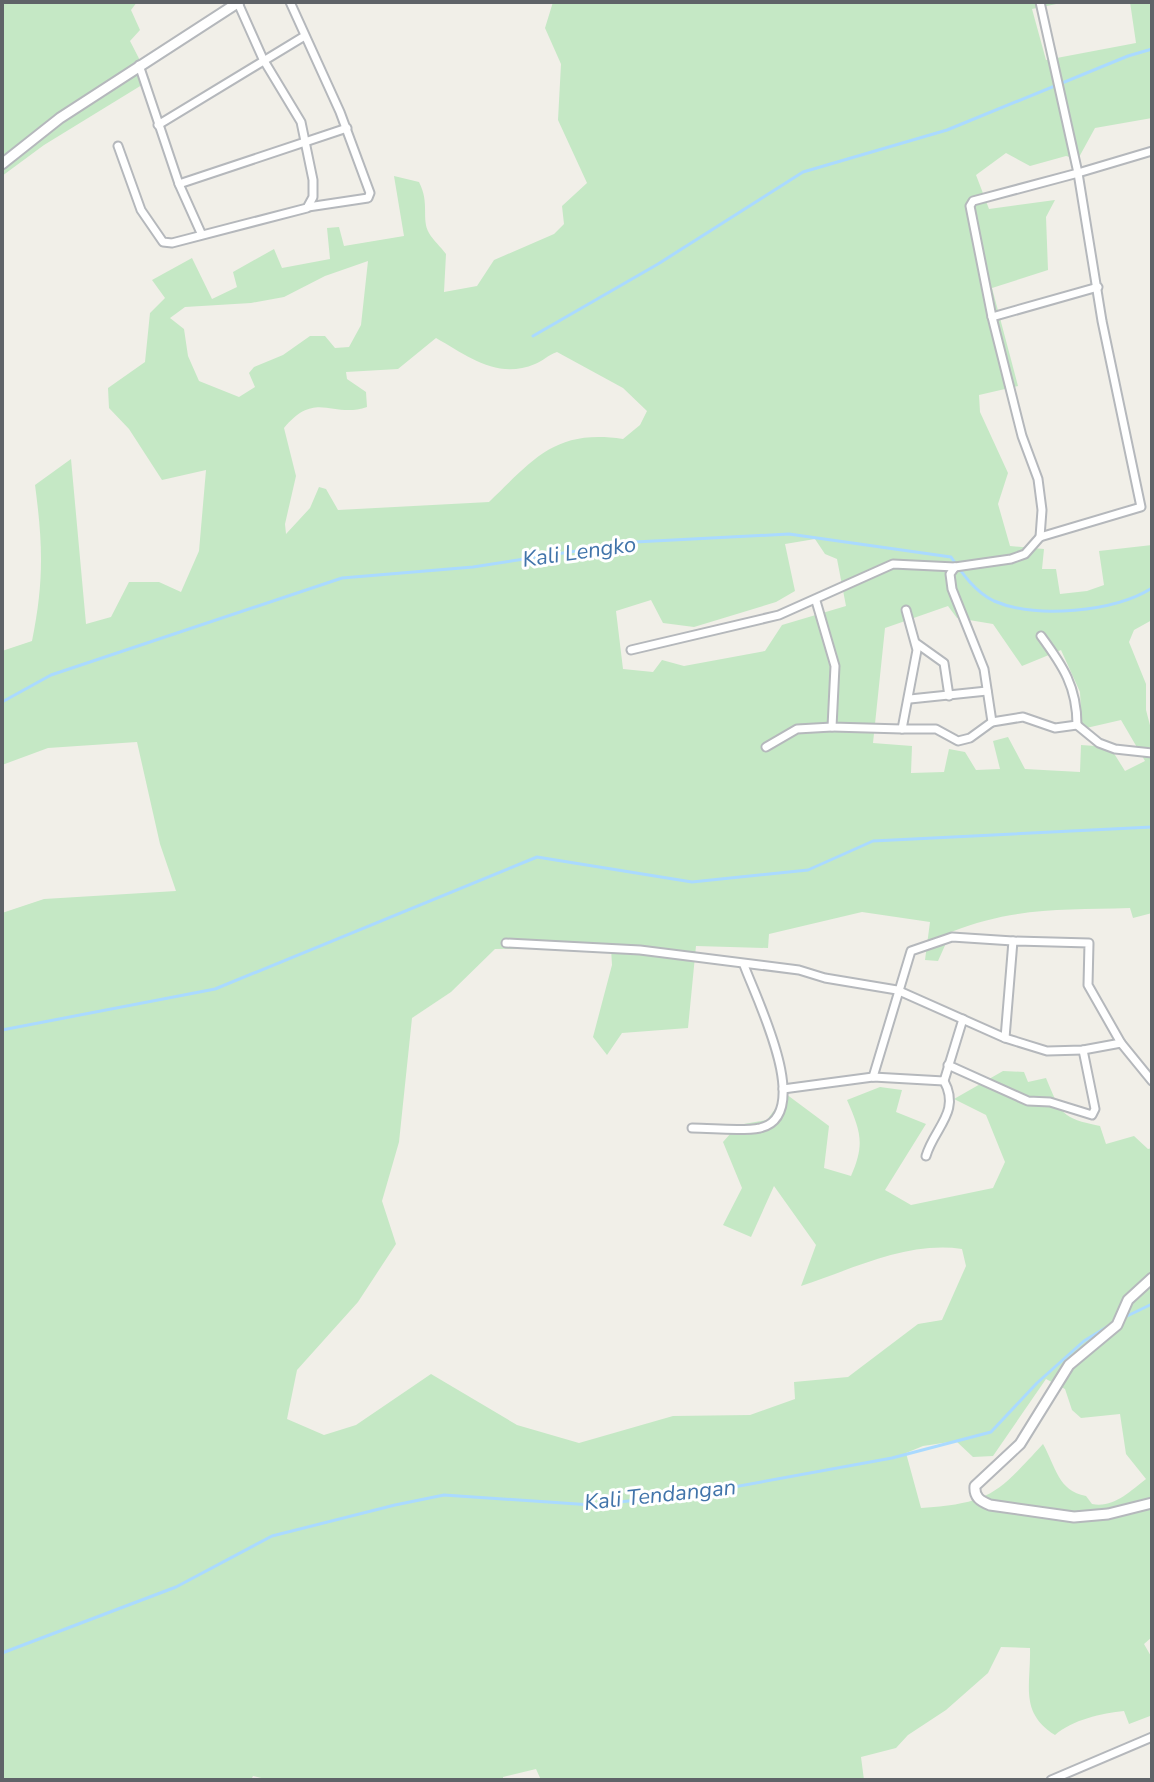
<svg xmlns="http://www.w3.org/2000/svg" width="1154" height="1782" font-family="'Nunito Sans',sans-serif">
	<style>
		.green { fill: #c5e8c5; fill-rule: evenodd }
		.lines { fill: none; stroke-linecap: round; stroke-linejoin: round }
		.stream { stroke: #aadaff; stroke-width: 3 }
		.minor-casing { stroke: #b5b8bc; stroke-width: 11 }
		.tertiary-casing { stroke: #b5b8bc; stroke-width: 13 }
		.minor { stroke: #fff; stroke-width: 7 }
		.tertiary { stroke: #fff; stroke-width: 9 }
		.labels { text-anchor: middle; stroke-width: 6; stroke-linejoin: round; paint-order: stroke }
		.water-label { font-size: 22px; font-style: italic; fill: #4174aa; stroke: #fff }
	</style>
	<rect width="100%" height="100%" fill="#f1efe8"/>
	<g class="green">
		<path d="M2 2H137L131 10 140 30 130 41 150 80 44 145 2 176Z"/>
		<path d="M553 2H1066L1032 9 1046 60 1136 43 1130 2H1152V118L1095 128 1078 159 1066 156 1030 166 1006 153 976 175 989 209 1055 200 1046 217 1048 270 992 288 1018 386 979 395 980 412 1008 473 998 504 1010 546 1044 549 1042 569H1056L1060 594 1087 591 1104 585 1099 551 1152 545V620L1134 630 1129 642 1146 684V710L1152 733V913L1133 918 1130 908C1063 910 1014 907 951 932L938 961 925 960 930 922 862 912 769 934 768 948 696 946 688 1028 622 1033 607 1055 593 1037 612 965 611 948 495 949 451 992 412 1018 399 1142 382 1201 396 1244 358 1302 297 1370 287 1419 324 1435 356 1425 431 1374 517 1425 579 1443 673 1416 750 1415 795 1399 794 1382 848 1377 918 1324 942 1320 966 1266 962 1249C907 1241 853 1269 801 1286L816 1245 774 1186 751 1237 723 1225 742 1188 723 1142 738 1125 767 1120 786 1094 829 1126 824 1168 851 1176C865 1144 861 1132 847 1100L880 1087 902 1090 896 1112 926 1124 885 1190 911 1205 993 1188 1005 1162 986 1115 954 1099 1003 1071 1024 1072 1028 1082 1046 1078C1061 1114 1061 1118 1100 1126L1106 1144 1134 1136 1148 1149 1152 1148V1637L1144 1644 1152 1658 1150 1716 1129 1724 1124 1711C1102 1713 1072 1720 1055 1735 1019 1712 1031 1686 1030 1648L1001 1647 988 1673 946 1710 908 1735 896 1748 861 1757 864 1780H541L536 1769 503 1777V1780H270L253 1776 251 1780H2V913L44 899 176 891 160 844 137 742 48 748 2 765V651L32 641C44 582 43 545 35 485L71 459 86 624 111 617 129 582H159L181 592 199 551 206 470 162 480 129 429 109 408 108 388 145 362 150 313 165 298 152 280 192 258 212 299 237 287 233 272 274 249 282 268 330 259 327 228 339 227 344 246 404 236 394 176 419 182C430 203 421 219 429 233 433 240 441 247 446 254L444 292 477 286 494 260 554 234 564 224 562 206 587 183 558 120 561 64 545 28ZM368 261 361 325 349 347 335 348 325 336H310L283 355 254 367 249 373 255 387 239 397 199 381 188 356 184 329 170 318 185 307 251 303 284 297 325 276ZM436 338C468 356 497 380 535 364 543 361 548 355 557 352L623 388 647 411 640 425 623 439C555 429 534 459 489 502L338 510 326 489 319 487 310 508 286 534 285 524 296 476 284 428C316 389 332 419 367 407L366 392 347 379 346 372 398 369ZM815 539 825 554 837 559 846 606 782 625 765 651 684 666 662 660 653 672 623 669 616 611 651 600 663 623 694 627 776 602 795 591 785 544ZM948 606 957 618 993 624 1022 666 1061 650 1080 692 1082 729 1121 720 1145 761 1125 771 1110 747 1081 745 1080 772 1025 769 1008 737 993 741 1000 769 976 770 965 752 949 749 944 772 911 773 912 746 873 743 885 628ZM1046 1379 1065 1389 1072 1410 1081 1418 1120 1414 1126 1454 1146 1479C1129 1492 1114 1508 1092 1504L1086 1496C1058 1491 1056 1467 1043 1444 997 1494 990 1503 921 1508L906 1453 923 1446 956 1441 973 1457 993 1456Z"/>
	</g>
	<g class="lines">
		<g class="stream">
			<path d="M533 336 658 264 803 172 947 130 1128 56 1152 49"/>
			<path d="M2 702 51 675 342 578 473 567 635 542 789 534 951 557C962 573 975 592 994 601 1036 619 1114 612 1152 588"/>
			<path d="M2 1030 215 989 537 857 692 882 808 870 873 841 1152 827"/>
			<path d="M1125 1317 1152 1304"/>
			<path d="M2 1653 176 1587 272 1536 395 1505 444 1495 592 1505 701 1493 892 1458 991 1432 1037 1383 1084 1341 1115 1322"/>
		</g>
		<g class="minor-casing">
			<g id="minor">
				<path d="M290 2 340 112 370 193 368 198 308 207"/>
				<path d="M139 65 179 184 347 128"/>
				<path d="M158 125 303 37"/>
				<path d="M118 146 141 210 163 242 172 243 307 208 313 197V180L301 122 263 59 238 3"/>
				<path d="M179 184 201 233"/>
				<path d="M992 317 1098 287"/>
				<path d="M1040 537 1042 510 1038 479 1022 436 992 317 970 206 973 201 1078 173 1040 2"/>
				<path d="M816 601 835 666 832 727 902 729"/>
				<path d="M906 610 917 650 902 729H936L958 741 970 738 992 722 984 669 952 589 950 574 955 567"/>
				<path d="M916 643 944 663 949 696"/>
				<path d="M631 650 779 615 893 564 955 567 1011 559 1025 554 1040 537 1141 507 1102 321 1078 173 1152 151"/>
				<path d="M910 699 987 691"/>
				<path d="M992 722 1023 717 1055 728 1077 725C1077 687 1063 666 1041 636"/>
				<path d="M1077 725 1099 743 1115 749 1152 753"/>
				<path d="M766 747 797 729 832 727"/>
				<path d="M506 943 640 950 799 970 825 978 897 990 1005 1038 1047 1051 1083 1050 1121 1043 1152 1081"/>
				<path d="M1005 1038 1013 941 1089 943 1088 985 1121 1043"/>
				<path d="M948 1065 1028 1101 1050 1102 1092 1115 1095 1109 1083 1050"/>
				<path d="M873 1077 911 951 952 937 1013 941"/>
				<path d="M783 1089 873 1077 944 1081 963 1019"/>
				<path d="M692 1128C713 1128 740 1132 760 1128 816 1115 754 994 744 965"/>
				<path d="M926 1156C934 1128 961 1112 944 1081"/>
				<path d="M1051 1780 1152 1737"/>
			</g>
		</g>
		<g class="tertiary-casing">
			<g id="tertiary">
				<path d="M2 164 60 118 239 2"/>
				<path d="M1152 1278 1128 1300 1117 1325 1069 1365 1020 1444 975 1486C974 1497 980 1501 990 1505L1074 1517 1108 1514 1152 1503"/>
			</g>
		</g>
		<use href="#minor" class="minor"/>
		<use href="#tertiary" class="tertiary"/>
	</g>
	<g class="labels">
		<g class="water-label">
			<text transform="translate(579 551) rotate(-8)" y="8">Kali Lengko</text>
			<text transform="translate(660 1494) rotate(-6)" y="8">Kali Tendangan</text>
		</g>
	</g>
	<rect width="1154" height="1782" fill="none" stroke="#5f6368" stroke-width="8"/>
</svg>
